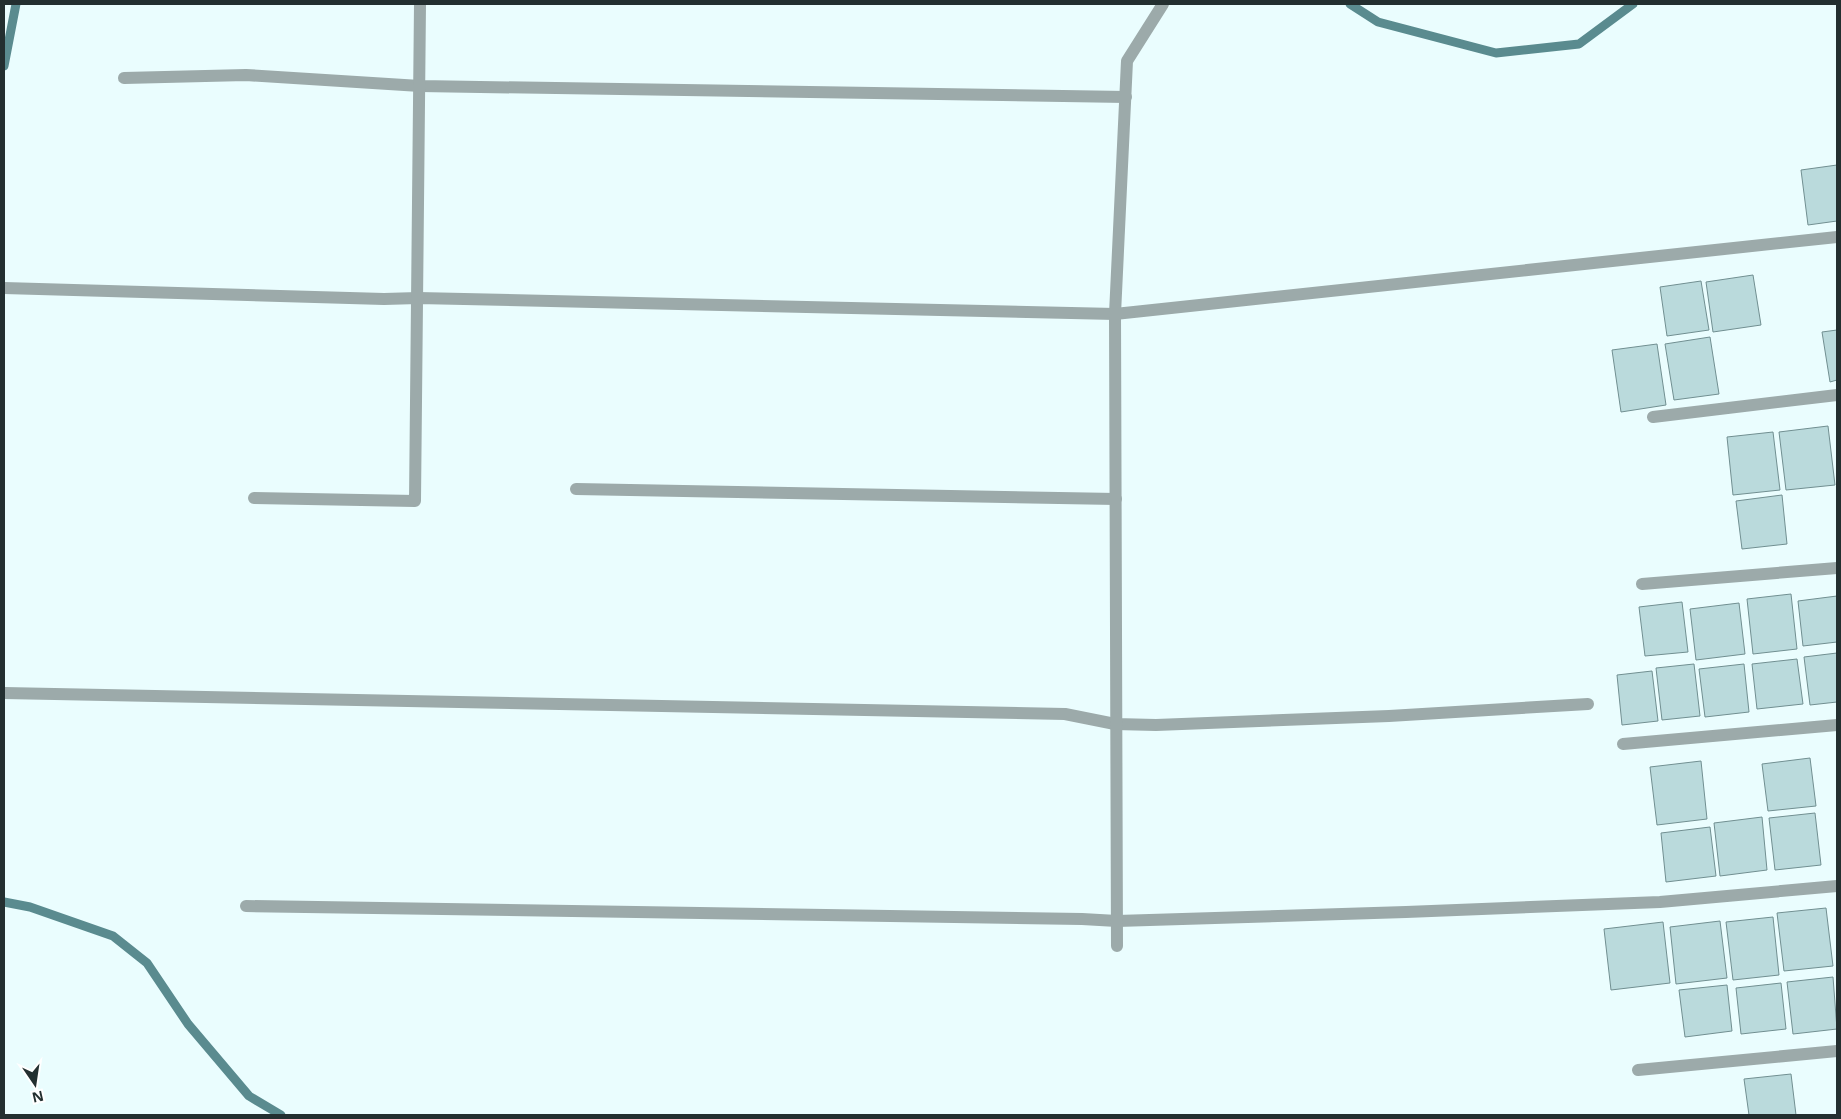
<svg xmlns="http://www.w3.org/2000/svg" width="1841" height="1119" font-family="'Noto Sans',sans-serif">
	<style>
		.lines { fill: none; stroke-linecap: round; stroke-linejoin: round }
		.stream { stroke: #5a8b8f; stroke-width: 9 }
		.building { fill: #badadc; stroke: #718f91 }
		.minor { stroke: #9caaaa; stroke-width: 12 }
	</style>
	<rect width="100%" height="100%" fill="#eafdfe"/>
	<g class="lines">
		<g class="stream">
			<path d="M1350 4 1378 22 1496 53 1579 44 1633 4"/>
			<path d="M4 66 16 4"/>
			<path d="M4 902 30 907 113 936 147 963 188 1024 249 1096 281 1115"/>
		</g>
	</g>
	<g class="building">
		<path d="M1837 165V221L1808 225 1801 170Z"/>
		<path d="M1753 275 1761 325 1713 332 1706 282Z"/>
		<path d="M1701 281 1709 330 1667 336 1660 287Z"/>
		<path d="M1837 330V380L1830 382 1822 332Z"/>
		<path d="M1710 337 1719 394 1674 400 1665 344Z"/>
		<path d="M1657 344 1666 405 1621 412 1612 350Z"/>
		<path d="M1828 426 1835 485 1786 490 1779 432Z"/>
		<path d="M1773 432 1780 490 1733 495 1727 437Z"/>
		<path d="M1782 495 1787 544 1742 549 1736 501Z"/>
		<path d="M1791 594 1797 649 1753 654 1747 599Z"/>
		<path d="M1837 596V642L1803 646 1798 601Z"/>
		<path d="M1682 602 1688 652 1645 656 1639 607Z"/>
		<path d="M1739 603 1745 654 1696 660 1690 609Z"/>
		<path d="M1837 653V702L1810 705 1804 657Z"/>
		<path d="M1797 659 1803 704 1757 709 1752 664Z"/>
		<path d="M1694 664 1700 716 1662 720 1656 668Z"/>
		<path d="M1744 664 1749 712 1705 717 1699 669Z"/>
		<path d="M1652 671 1658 721 1622 725 1617 675Z"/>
		<path d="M1810 758 1816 806 1768 811 1762 764Z"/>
		<path d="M1701 761 1707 819 1657 825 1650 767Z"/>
		<path d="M1815 813 1821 865 1775 870 1769 818Z"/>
		<path d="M1762 817 1767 870 1720 876 1714 823Z"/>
		<path d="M1710 827 1716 876 1666 882 1661 833Z"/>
		<path d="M1826 908 1833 966 1784 971 1777 913Z"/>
		<path d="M1773 917 1779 975 1733 980 1726 922Z"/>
		<path d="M1720 921 1727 978 1676 984 1670 927Z"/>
		<path d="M1663 922 1670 983 1611 990 1604 929Z"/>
		<path d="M1833 977 1837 1029 1793 1034 1787 982Z"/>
		<path d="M1781 983 1786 1029 1741 1034 1736 988Z"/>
		<path d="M1727 985 1732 1031 1685 1037 1679 990Z"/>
		<path d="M1791 1074 1796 1115H1749L1744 1079Z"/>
	</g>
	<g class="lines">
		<g class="minor">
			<path d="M124 78 246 75 420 86 1126 97"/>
			<path d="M4 288 384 299 418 298 1115 314 1837 237"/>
			<path d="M1653 417 1837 395"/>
			<path d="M576 489 1116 499"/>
			<path d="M254 498 415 501 420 4"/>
			<path d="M1642 584 1837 568"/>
			<path d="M4 693 1065 714 1115 724 1156 725 1389 716 1588 704"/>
			<path d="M1623 744 1837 725"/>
			<path d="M246 906 1082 919 1117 921 1406 912 1660 902 1837 886"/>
			<path d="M1117 946 1115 314 1127 61 1163 4"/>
			<path d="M1638 1070 1837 1051"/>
		</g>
	</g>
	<rect width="1841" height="1119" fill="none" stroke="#232f30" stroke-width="10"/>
	<g transform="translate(35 1084) rotate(167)" stroke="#ffffff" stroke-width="4" paint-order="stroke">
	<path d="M0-4L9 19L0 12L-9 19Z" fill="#232f30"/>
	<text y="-8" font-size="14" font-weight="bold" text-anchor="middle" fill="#232f30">N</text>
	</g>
</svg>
